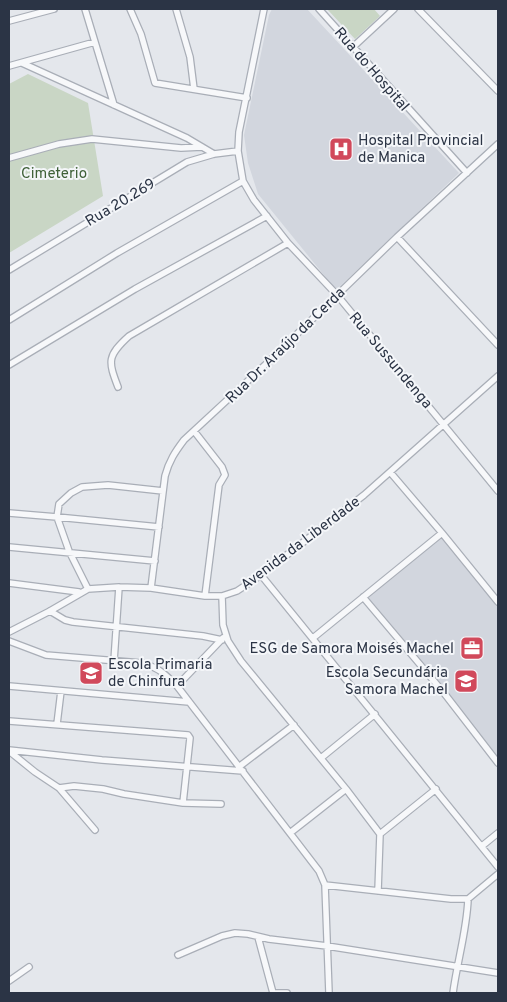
<svg xmlns="http://www.w3.org/2000/svg" width="507" height="1002" font-family="Overpass,sans-serif">
  <style>
    .built { fill: #d2d6de }
    .green { fill: #c9d6c5 }
    .lines { fill: none; stroke-linecap: round; stroke-linejoin: round }
    .minor-casing { stroke: #a9aeb7; stroke-width: 8 }
    .minor { stroke: #f7f8fa; stroke-width: 5.5 }
    .labels { text-anchor: middle; stroke-width: 4; stroke-linejoin: round; paint-order: stroke }
    .street-label { font-size: 15px; fill: #2b3445; stroke: #f4f6f9 }
    .poi-label { font-size: 15px; fill: #2b3445; stroke: #f4f6f9; text-anchor: start }
    .park-label { font-size: 15px; fill: #3f6138; stroke: #f4f6f9 }
  </style>
  <rect width="100%" height="100%" fill="#e4e7ec"/>
  <path class="built" d="M272 9H307L459 173 336 290 258 194 248 163 244 135 269 15Z
    M441 533 498 602V761L366 596Z"/>
  <path class="green" d="M327 9H374L380 16 355 39Z
    M28 74 88 103 103 196 9 253V84Z"/>
  <g class="lines">
    <g class="minor-casing">
      <path id="minor" d="M85 9 114 105
        M130 9 141 34 155 83 247 98
        M176 9 190 57 194 89
        M264 9 239 132 238 151 243 181 254 200 288 243 337 295 498 491
        M319 9 467 173
        M418 9 498 91
        M9 21 54 9
        M353 47 394 9
        M22 63 187 138 214 154
        M9 66 95 42
        M9 158 59 144 92 139 181 148 202 147
        M397 237 498 345
        M9 270 187 162 214 154 238 151
        M9 320 117 253 243 181
        M9 365 135 289 267 216
        M118 387C108 361 107 356 129 336L288 243
        M194 431 222 467 225 475 219 485 205 596
        M390 472 442 533 498 602
        M9 513 57 517 59 504 71 493 82 487 108 485 163 491
        M9 547 155 561
        M261 575 498 867
        M9 583 79 592
        M151 588 165 476C169 461 175 452 184 440L265 365 397 237 498 144
        M88 589 69 551 57 517 159 527
        M222 596 223 625 228 641 241 661 346 789 380 834
        M363 597 444 693 498 763
        M50 611 65 620 73 622 203 636 222 640
        M9 632 50 611 88 589 119 587 151 588 205 596H222L237 591 261 575 364 495 498 376
        M313 638 442 533
        M9 641 46 655 142 663C159 668 165 674 177 686L319 871 325 885 329 993
        M114 661 119 587
        M9 686 189 702
        M177 686 223 638
        M9 721 188 735 190 738 183 803
        M57 724 61 691
        M9 750 102 760 243 771
        M9 751 35 772 59 788 95 830
        M321 758 375 714
        M240 766 294 725
        M59 788 74 786 103 789 124 794 183 803 221 804
        M290 833 346 789
        M482 846 498 833
        M325 885 451 899H468L498 874
        M378 891 380 834 436 789
        M258 937 273 993
        M178 955 222 936 235 933 248 934 269 939 327 946 498 973
        M9 981 29 967
        M273 993H287
        M453 993C457 962 467 930 468 899"/>
    </g>
    <use href="#minor" class="minor"/>
  </g>
  <defs>
    <g id="hospital-square" transform="scale(1.25)"><rect x="-9" y="-9" width="18" height="18" rx="4" fill="#d1495b" stroke="#f4f6f9"/><path d="M-5-5h3v3.5h4V-5h3V5h-3V1.5h-4V5h-3Z" fill="#fff"/></g>
    <g id="office-square" transform="scale(1.25)"><rect x="-9" y="-9" width="18" height="18" rx="4" fill="#d1495b" stroke="#f4f6f9"/><path d="M-6-3h4V-5.5h4V-3h4V5H-6ZM-1-4.5V-3h2v-1.5ZM-6 0V1H6V0Z" fill="#fff"/></g>
    <g id="school-square" transform="scale(1.25)"><rect x="-9" y="-9" width="18" height="18" rx="4" fill="#d1495b" stroke="#f4f6f9"/><path d="M0-5L7-2L0 1L-7-2ZM-4 1L0 2.5L4 1V4Q0 6-4 4Z" fill="#fff"/></g>
  </defs>
  <g fill-rule="evenodd">
    <use href="#hospital-square" x="341" y="149"/>
    <use href="#office-square" x="472" y="648"/>
    <use href="#school-square" x="91" y="673"/>
    <use href="#school-square" x="466" y="681"/>
  </g>
  <g class="labels">
    <g class="street-label">
      <text transform="translate(372 69) rotate(49)" y="5">Rua do Hospital</text>
      <text transform="translate(120 202) rotate(-31)" y="5">Rua 20.269</text>
      <text transform="translate(285 345) rotate(-44)" y="5">Rua Dr. Araújo da Cerda</text>
      <text transform="translate(391 360) rotate(50)" y="5">Rua Sussundenga</text>
      <text transform="translate(300 543) rotate(-37)" y="5">Avenida da Liberdade</text>
    </g>
    <g class="poi-label">
      <text x="358" y="145">Hospital Provincial<tspan x="358" dy="17">de Manica</tspan></text>
      <text x="454" y="653" text-anchor="end">ESG de Samora Moisés Machel</text>
      <text x="108" y="669">Escola Primaria<tspan x="108" dy="17">de Chinfura</tspan></text>
      <text x="448" y="677" text-anchor="end">Escola Secundária<tspan x="448" dy="17">Samora Machel</tspan></text>
    </g>
    <g class="park-label">
      <text x="54" y="178">Cimeterio</text>
    </g>
  </g>
  <rect width="507" height="1002" fill="none" stroke="#2b3445" stroke-width="20"/>
</svg>
